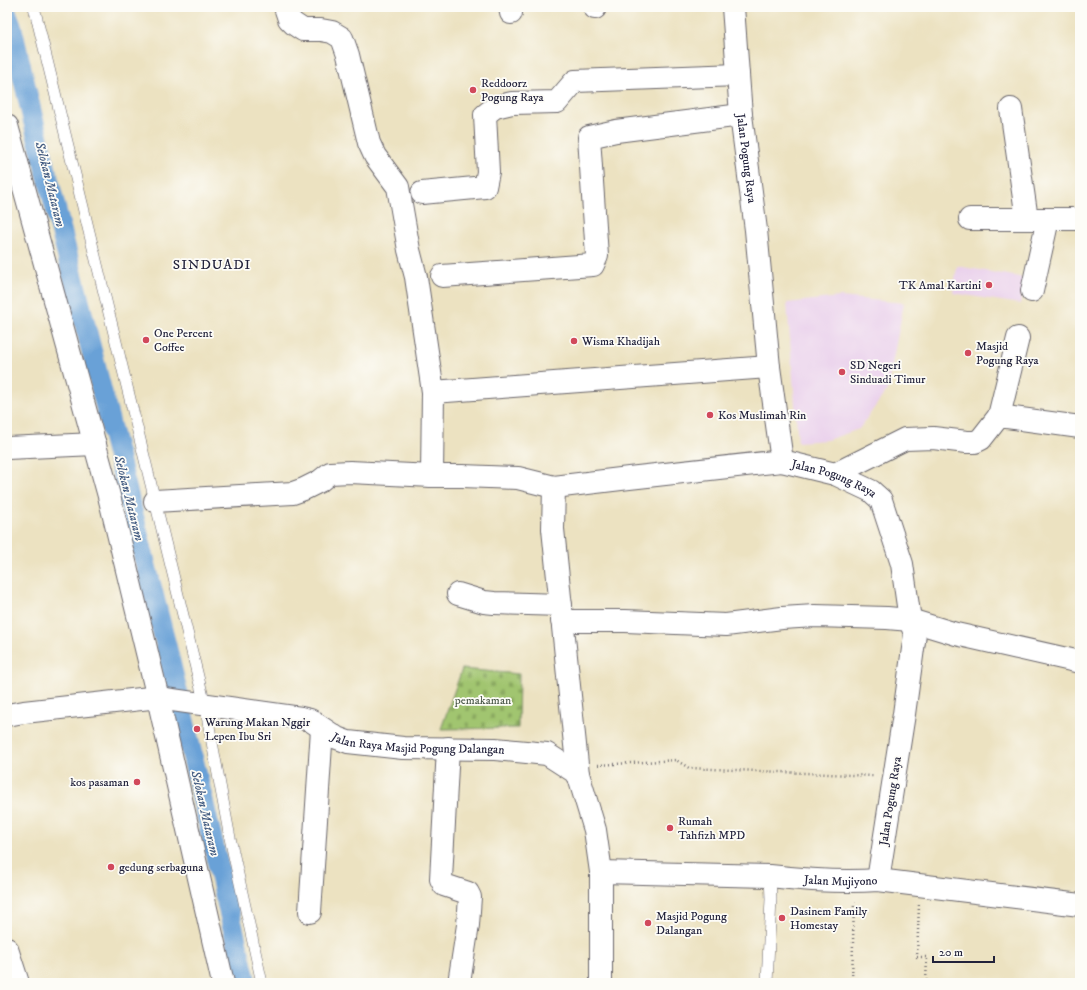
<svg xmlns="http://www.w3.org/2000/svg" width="1087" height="990" font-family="'IM FELL DW Pica',serif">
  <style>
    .built { fill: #ead1ec }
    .cemetery { fill: url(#cemetery-stones); stroke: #627455 }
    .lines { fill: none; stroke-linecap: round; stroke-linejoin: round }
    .canal { stroke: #69a1d7; stroke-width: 21 }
    .service-casing { stroke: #69656a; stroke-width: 12 }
    .minor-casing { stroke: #69656a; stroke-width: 24 }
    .path { stroke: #69656a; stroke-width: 2.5; stroke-dasharray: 1 3; stroke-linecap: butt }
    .service { stroke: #fff; stroke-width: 11 }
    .minor { stroke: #fff; stroke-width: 22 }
    .poi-dot { fill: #d1495b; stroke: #fdfcf7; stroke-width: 1.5 }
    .labels { text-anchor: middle; stroke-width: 3.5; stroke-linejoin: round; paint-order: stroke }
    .poi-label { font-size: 12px; fill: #22223b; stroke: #fdfcf7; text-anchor: start }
    .street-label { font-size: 12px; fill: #22223b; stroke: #fdfcf7 }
    .park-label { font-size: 12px; fill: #4e5b4d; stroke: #fdfcf7 }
    .water-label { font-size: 13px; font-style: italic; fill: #425b81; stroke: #fdfcf7 }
    .quarter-label { font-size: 14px; letter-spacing: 1px; fill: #22223b; stroke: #fdfcf7 }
  </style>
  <defs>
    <pattern id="cemetery-stones" width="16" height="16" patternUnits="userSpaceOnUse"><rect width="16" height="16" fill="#a1c56f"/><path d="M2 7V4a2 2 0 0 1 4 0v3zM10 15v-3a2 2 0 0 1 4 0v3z" fill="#8aa961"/></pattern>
  </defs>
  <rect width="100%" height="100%" fill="#fdfcf7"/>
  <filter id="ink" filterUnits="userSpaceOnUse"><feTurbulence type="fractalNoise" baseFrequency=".025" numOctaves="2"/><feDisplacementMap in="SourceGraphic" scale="8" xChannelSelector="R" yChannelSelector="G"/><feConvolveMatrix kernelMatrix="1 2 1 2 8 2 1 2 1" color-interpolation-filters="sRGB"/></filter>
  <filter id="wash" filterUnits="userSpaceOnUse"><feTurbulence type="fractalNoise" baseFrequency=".012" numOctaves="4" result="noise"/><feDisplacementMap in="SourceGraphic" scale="16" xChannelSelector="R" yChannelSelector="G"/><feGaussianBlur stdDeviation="0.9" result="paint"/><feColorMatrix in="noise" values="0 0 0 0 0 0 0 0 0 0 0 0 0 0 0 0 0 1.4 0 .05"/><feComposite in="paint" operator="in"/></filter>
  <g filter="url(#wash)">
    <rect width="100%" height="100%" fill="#ece2c1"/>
    <path class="built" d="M957 266 1025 278 1020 304 953 293Z
      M840 297 904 303 887 390 859 429 827 440 798 442 787 303Z"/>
    <path class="cemetery" d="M462 669 519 674 518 728 441 729Z"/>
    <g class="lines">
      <path class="canal" d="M7 15 11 25 32 115 169 657 246 983"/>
    </g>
  </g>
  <g filter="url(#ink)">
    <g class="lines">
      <g class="service-casing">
        <path id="service" d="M34 7 205 705 230 838 262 983
          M767 983 771 899 770 876"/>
      </g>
      <g class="minor-casing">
        <g id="minor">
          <path d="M285 7 289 19 294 24 303 30H321L332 32 342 38 348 55 369 143 375 156 398 187 409 250 416 277 433 392 432 476"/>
          <path d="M510 7 511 13"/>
          <path id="s1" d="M733 7 741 115 756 230 769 367 782 461 835 474 871 491 881 500 902 564 910 620 915 634 904 714 878 880"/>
          <path d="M595 8V7"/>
          <path d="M1011 109 1027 219"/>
          <path d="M7 126 109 496 158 698 223 983"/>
          <path d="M422 193 485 187 488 172 485 115 495 107 512 103 557 102 575 81 738 75"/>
          <path d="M970 219H1080"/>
          <path d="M442 276 593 265 597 256 589 137 616 131 741 115"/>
          <path d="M1032 291 1048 219"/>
          <path d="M433 392 769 367"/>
          <path d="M999 416 1018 338"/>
          <path d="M7 448 95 444"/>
          <path d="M835 474 905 439 933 438 967 442H975L981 439 999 416 1080 427"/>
          <path d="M554 487 553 529 578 774"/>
          <path d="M155 501 293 493 304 489 320 481 330 473 350 472 432 476H462L518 478 554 487 629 478 782 461"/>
          <path d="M458 594 484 602 494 603 561 605"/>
          <path d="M562 621H625L726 625 782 618 815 616 887 618 910 620 956 634 1080 662"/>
          <path id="s2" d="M7 715 24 712 150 698H158L301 718 310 720 337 738 348 742 403 748 495 749 547 754 578 774 595 830 601 872V983"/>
          <path d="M448 748 441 879 444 885 468 893 470 897 468 925 459 983"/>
          <path id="s3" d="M601 872 770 876C805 880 842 883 878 880L1080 905"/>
          <path d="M310 912 322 729"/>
          <path d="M7 949 18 983"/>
        </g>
      </g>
      <path class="path" d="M598 765 676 760 689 768 874 776
        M919 905 917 957H927L926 983
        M852 983 854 902"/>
      <use href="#service" class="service"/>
      <use href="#minor" class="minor"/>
    </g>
  </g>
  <g class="poi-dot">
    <circle cx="473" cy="90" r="4"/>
    <circle cx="989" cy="285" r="4"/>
    <circle cx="146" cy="340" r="4"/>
    <circle cx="574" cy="341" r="4"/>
    <circle cx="968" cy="353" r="4"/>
    <circle cx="842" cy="372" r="4"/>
    <circle cx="710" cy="415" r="4"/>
    <circle cx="197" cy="729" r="4"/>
    <circle cx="137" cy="782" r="4"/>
    <circle cx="670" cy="828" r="4"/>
    <circle cx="111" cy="867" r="4"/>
    <circle cx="782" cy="918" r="4"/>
    <circle cx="648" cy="923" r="4"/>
  </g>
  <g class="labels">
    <g class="poi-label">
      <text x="481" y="87">Reddoorz<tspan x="481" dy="14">Pogung Raya</tspan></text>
      <text x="981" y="289" text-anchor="end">TK Amal Kartini</text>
      <text x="154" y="337">One Percent<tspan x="154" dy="14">Coffee</tspan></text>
      <text x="582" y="345">Wisma Khadijah</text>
      <text x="976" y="350">Masjid<tspan x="976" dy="14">Pogung Raya</tspan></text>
      <text x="850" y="369">SD Negeri<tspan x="850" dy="14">Sinduadi Timur</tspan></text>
      <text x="718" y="419">Kos Muslimah Rin</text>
      <text x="205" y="726">Warung Makan Nggir<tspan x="205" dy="14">Lepen Ibu Sri</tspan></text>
      <text x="129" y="786" text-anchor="end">kos pasaman</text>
      <text x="678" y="825">Rumah<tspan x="678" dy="14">Tahfizh MPD</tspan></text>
      <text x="119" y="871">gedung serbaguna</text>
      <text x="790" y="915">Dasinem Family<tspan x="790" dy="14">Homestay</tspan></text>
      <text x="656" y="920">Masjid Pogung<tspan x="656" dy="14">Dalangan</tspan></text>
    </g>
    <g class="street-label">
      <text dy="4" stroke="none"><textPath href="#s1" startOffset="152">Jalan Pogung Raya</textPath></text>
      <text dy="4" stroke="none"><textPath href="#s1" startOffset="512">Jalan Pogung Raya</textPath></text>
      <text dy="4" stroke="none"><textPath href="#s2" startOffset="420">Jalan Raya Masjid Pogung Dalangan</textPath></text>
      <text transform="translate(890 801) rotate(-81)" y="4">Jalan Pogung Raya</text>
      <text dy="4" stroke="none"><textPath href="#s3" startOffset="240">Jalan Mujiyono</textPath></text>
    </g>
    <g class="park-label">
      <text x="483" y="704">pemakaman</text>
    </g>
    <g class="water-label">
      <text transform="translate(51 184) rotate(76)" y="5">Selokan Mataram</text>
      <text transform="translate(130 498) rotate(76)" y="5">Selokan Mataram</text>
      <text transform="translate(206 813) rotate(77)" y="5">Selokan Mataram</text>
    </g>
    <g class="quarter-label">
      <text x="212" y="269">SINDUADI</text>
    </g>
  </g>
  <rect width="1087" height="990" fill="none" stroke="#fdfcf7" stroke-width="24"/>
  <path d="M933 956v6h61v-6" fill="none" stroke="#22223b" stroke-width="2"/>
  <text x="939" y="956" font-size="12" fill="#22223b" stroke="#fdfcf7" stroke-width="3" paint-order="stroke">20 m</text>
</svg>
